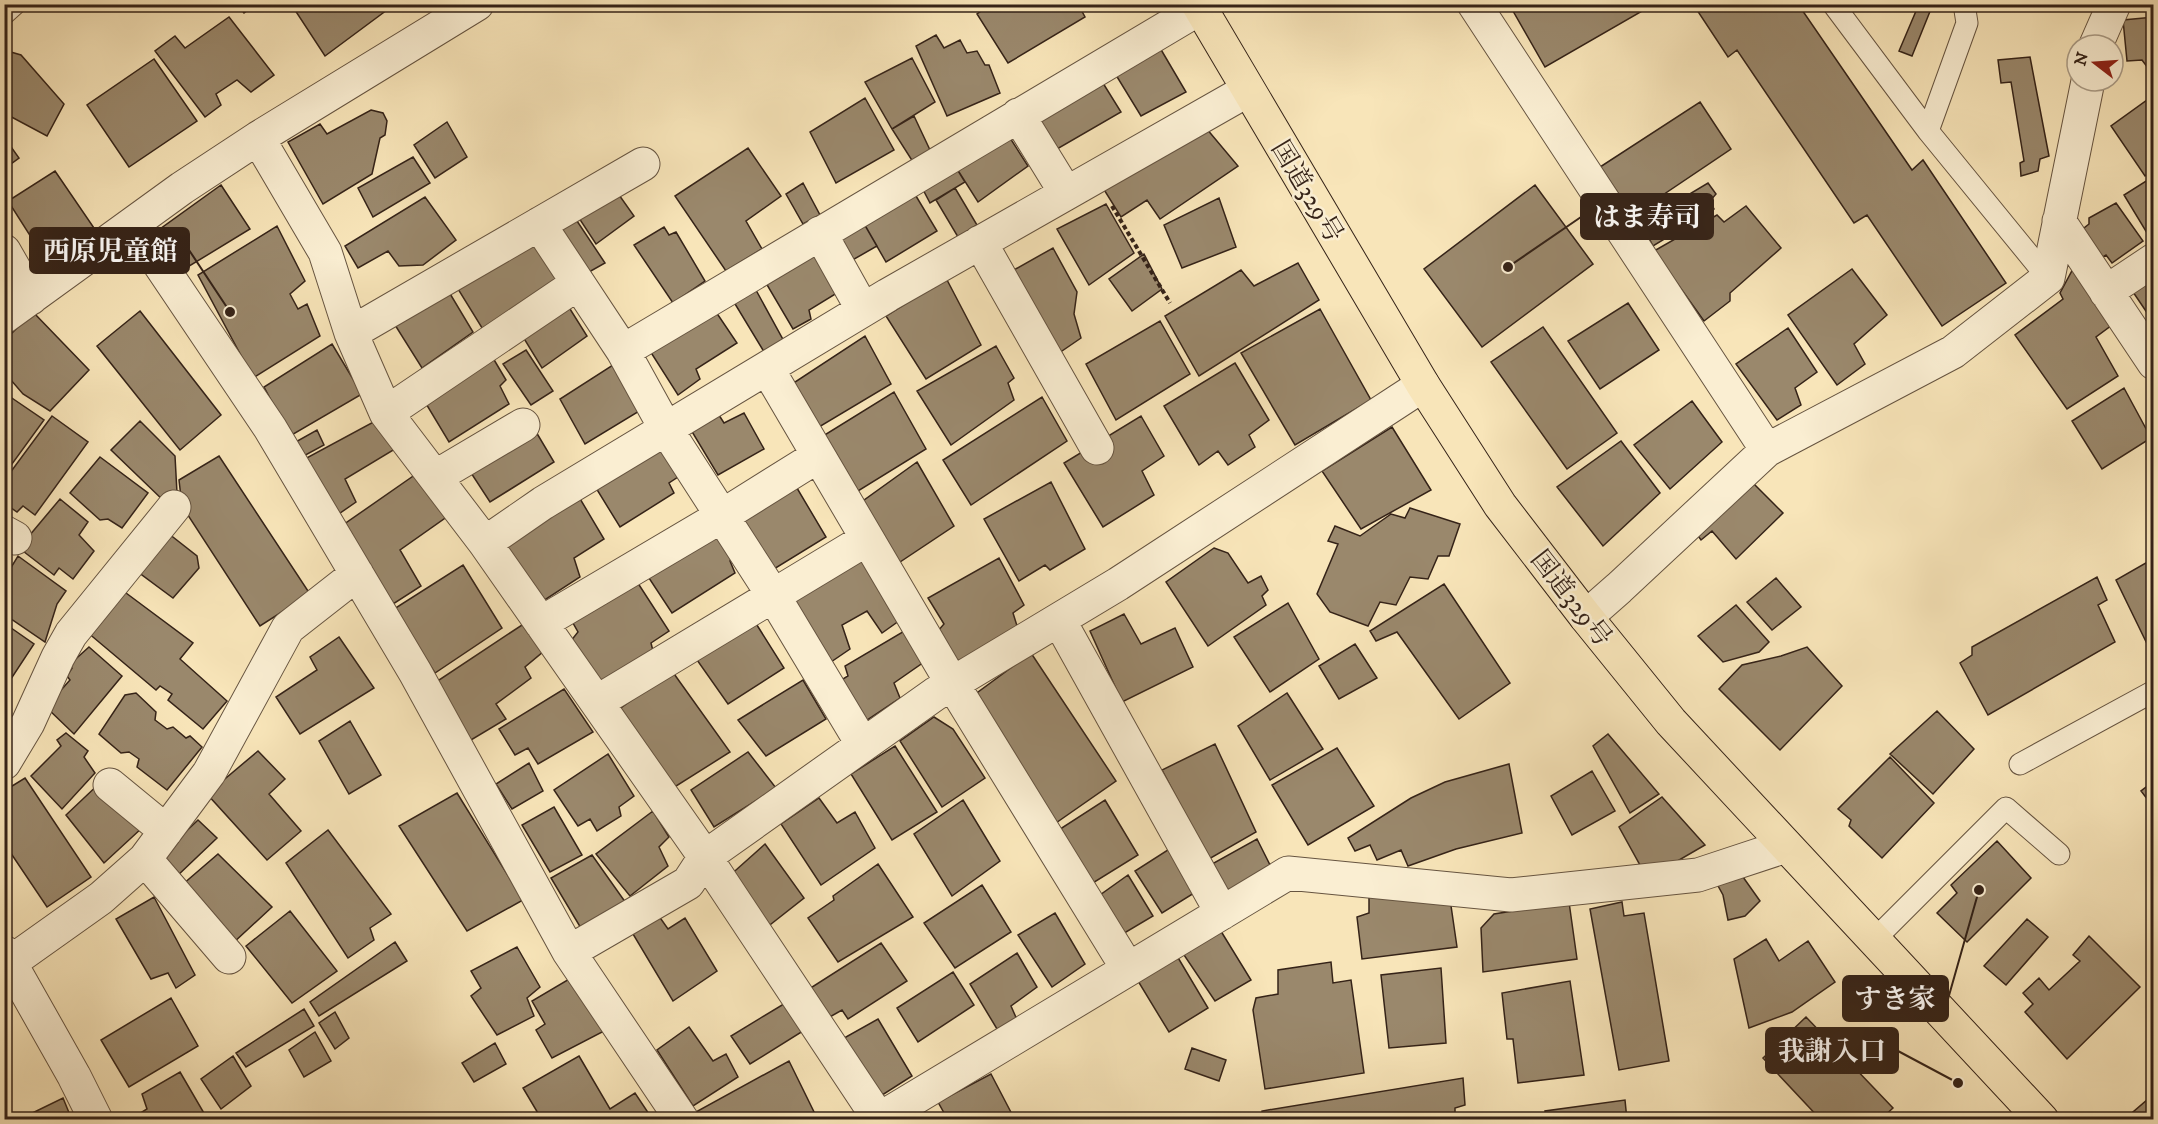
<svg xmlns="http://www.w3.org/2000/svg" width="2158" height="1124" font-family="'IM FELL DW Pica','Noto Serif JP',serif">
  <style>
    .building { fill: #9a886c; stroke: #352318; stroke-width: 1.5 }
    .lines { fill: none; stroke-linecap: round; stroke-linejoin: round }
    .service-casing { stroke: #665440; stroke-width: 23 }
    .minor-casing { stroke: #665440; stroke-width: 35 }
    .trunk-casing { stroke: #352318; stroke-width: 35 }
    .path { stroke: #352318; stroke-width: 4; stroke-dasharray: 4.5 3; stroke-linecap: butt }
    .service { stroke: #faeed2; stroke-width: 21 }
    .minor { stroke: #faeed2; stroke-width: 33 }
    .trunk { stroke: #f8e5b9; stroke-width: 33 }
    .labels { text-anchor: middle; stroke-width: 5; stroke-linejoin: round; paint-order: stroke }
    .street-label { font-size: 26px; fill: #352318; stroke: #faeed2 }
    .leader { fill: none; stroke: #352318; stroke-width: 2 }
    .callout-dot { fill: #352318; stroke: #faeed2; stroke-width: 2 }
    .callout { fill: #352318; stroke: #352318; stroke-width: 2 }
    .callout-label { font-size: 27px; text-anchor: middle; font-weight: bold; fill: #fff }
  </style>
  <rect width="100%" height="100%" fill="#f8e5b9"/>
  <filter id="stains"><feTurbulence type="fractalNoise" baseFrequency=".00333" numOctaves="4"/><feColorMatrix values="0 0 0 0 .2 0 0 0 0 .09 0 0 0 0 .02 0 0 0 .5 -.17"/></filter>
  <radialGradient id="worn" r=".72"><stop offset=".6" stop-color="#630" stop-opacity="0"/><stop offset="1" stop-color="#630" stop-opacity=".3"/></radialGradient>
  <path class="building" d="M237 4H256L244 13Z
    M291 4H395L325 56Z
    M991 4H1078L1085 17 1008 63 977 14Z
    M1509 4H1641L1644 10 1545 67Z
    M1693 4H1781L1782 7 1786 4H1798L1912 170 1923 160 2006 283 1942 326 1867 215 1854 223 1737 50 1728 57Z
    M1919 4H1933L1912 56 1899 51Z
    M229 17 274 75 251 92 237 80 216 94 221 105 205 117 155 51 175 36 185 48Z
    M2154 17V76L2142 60 2127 61 2123 20Z
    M936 35 944 48 960 40 967 53 977 51 985 65H989L1000 93 947 116 916 46Z
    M1153 36 1186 92 1141 116 1108 62Z
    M4 50 21 55 64 104 47 136 4 113Z
    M2030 57 2049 156 2040 159 2038 171 2021 176 2020 163 2024 161 2011 82 2001 83 1998 60Z
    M912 58 935 102 892 129 865 82Z
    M154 59 197 121 129 167 87 105Z
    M1093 67 1121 112 1045 156 1022 114Z
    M2154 95V169L2145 176 2111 126Z
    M865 98 894 150 836 183 810 132Z
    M1700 102 1731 149 1633 215 1600 167Z
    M371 110 383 113 387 121 385 135 380 138 372 174 323 204 288 142 320 124 327 134Z
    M914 116 930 150 913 162 892 129Z
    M447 122 467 157 435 178 414 145Z
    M1003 127 1028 166 978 202 952 161Z
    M1206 128 1238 166 1160 219 1147 200 1121 217 1103 188Z
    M4 137 19 158 4 169Z
    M748 148 781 196 746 221 762 249 726 271 675 196Z
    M413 157 430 183 373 217 358 188Z
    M952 161 965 182 930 203 917 178Z
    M55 171 94 228 45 259 8 201Z
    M2154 176V228L2147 233 2124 195Z
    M803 183 820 215 803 224 786 194Z
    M1708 183 1716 194 1710 201 1714 209 1653 246 1641 223Z
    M221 185 250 229 186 268 160 229Z
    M612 185 634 216 596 244 575 212Z
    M1535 185 1593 264 1482 347 1424 269Z
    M910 186 937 231 886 262 859 215Z
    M955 188 977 225 958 237 936 200Z
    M425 197 456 240 423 265 399 266 388 251 358 268 345 246Z
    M1219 198 1236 247 1182 268 1164 225Z
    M2116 203 2143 241 2112 263 2106 255 2098 260 2079 232 2089 224V218Z
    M1106 204 1134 253 1089 285 1057 229Z
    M1746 206 1781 248 1730 293V301L1704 321 1654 251 1717 215 1724 222Z
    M573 215 605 263 582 276 551 230Z
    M859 215 877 246 842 266 824 235Z
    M534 224 569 283 487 336 450 276Z
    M277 226 305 281 290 294 298 309 307 304 320 336 253 378 198 275Z
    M664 227 669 235 676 232 705 281 673 303 634 245Z
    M810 246 837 293 809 310 811 319 793 329 763 278Z
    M1053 248 1077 292 1074 314 1081 338 1059 353 1005 275Z
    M1144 254 1162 289 1132 311 1109 279Z
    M1298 263 1319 300 1199 376 1165 316 1241 270 1254 286Z
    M2074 267 2112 325 2096 337 2118 376 2067 409 2015 335 2063 299 2060 293Z
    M1852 269 1887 315 1854 344 1865 364 1837 385 1788 315Z
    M946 278 981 345 926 379 886 316Z
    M2154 280V323L2133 292Z
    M751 281 786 345 766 355 729 294Z
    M446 287 473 332 422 368 390 317Z
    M565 301 587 336 542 368 520 332Z
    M1628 303 1659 350 1600 389 1568 341Z
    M714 309 737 343 696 369 700 379 678 395 650 351Z
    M1320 309 1371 400 1295 445 1241 353Z
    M140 311 221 415 180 450 97 346Z
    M33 312 89 370 50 411 23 394 4 372V341Z
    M1160 321 1190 374 1116 420 1086 364Z
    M1543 327 1617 433 1567 469 1491 362Z
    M1788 328 1817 372 1795 388 1801 405 1777 420 1736 364Z
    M865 336 891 384 819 427 792 384Z
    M332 344 362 394 290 436 264 387Z
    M996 346 1014 378 1008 383 1014 400 951 445 917 391Z
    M526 350 553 391 531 405 503 364Z
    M493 358 506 380 500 386 509 404 449 442 422 397Z
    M616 363 641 410 585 444 560 399Z
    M1235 363 1269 420 1249 435 1255 447 1228 465 1218 451 1199 465 1164 406Z
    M2124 388 2151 438 2102 469 2072 421Z
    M894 392 926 449 858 491 823 436Z
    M6 394 44 420 4 475V397Z
    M1042 397 1067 441 971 505 943 460Z
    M1692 401 1722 442 1670 489 1634 445Z
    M717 412 724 423 744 413 764 449 718 475 691 430Z
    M526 415 554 462 490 502 460 456Z
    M52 416 88 442 35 515 23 506 17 512 4 503V481Z
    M1141 416 1164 456 1142 471 1154 495 1103 527 1064 463Z
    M379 419 395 449 345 479 356 502 333 518 301 461Z
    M140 421 175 456 177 493 167 504 111 450Z
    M1392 427 1431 490 1361 529 1322 471Z
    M317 430 324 445 300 458 292 444Z
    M1621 441 1660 493 1603 546 1557 487Z
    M668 443 684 473 669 483 674 493 620 527 596 488Z
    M219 456 310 594 260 626 182 506 179 480Z
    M100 457 148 493 122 528 108 519 100 520 70 493Z
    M917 462 954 526 897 564 860 503Z
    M419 472 448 516 400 550 421 586 390 606 340 527Z
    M791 478 826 537 774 569 737 510Z
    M1748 478 1783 513 1736 559 1712 531 1701 540 1691 526Z
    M1051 482 1085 549 1050 570 1045 565 1019 581 984 519Z
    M576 492 604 539 574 558 580 577 540 603 496 543Z
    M60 499 88 522 79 535 94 551 73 579 59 568 54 575 19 548Z
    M1410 508 1460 524 1449 556H1438L1428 579 1410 577 1396 605 1380 602 1368 626 1330 612 1317 594 1338 544 1328 541 1335 526 1360 536 1391 514 1405 518Z
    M720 525 739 551 730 561 735 573 672 613 645 572Z
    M164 530 197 556 199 568 173 598 134 569Z
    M1214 548 1228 553 1248 583 1261 576 1268 590 1262 596 1266 605 1208 646 1166 582Z
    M868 549 910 613 882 633 867 611 842 625 850 649 828 664 780 589Z
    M18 556 66 591 57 604 45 642 4 614V579Z
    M999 558 1024 605 1013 613 1018 629 954 664 937 632 944 624 928 598Z
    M2151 560 2154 565V650L2151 652 2116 580Z
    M463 565 502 628 435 673 394 609Z
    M632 574 669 631 651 643 653 651 602 686 570 642 578 632 569 616Z
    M2097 577 2107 600 2098 605 2115 642 1988 715 1960 663 1972 655V647Z
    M1776 578 1801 607 1772 630 1747 602Z
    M1444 584 1510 683 1459 719 1397 632 1376 641 1370 631Z
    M122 590 193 643 180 659 227 701 203 729 168 700 172 694 160 686 156 690 87 632Z
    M1288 603 1319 659 1270 692 1234 637Z
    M1736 605 1769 642 1759 652 1723 662 1698 636Z
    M750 614 784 668 728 704 690 650Z
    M1124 614 1141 644 1175 628 1193 667 1122 702 1090 631Z
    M4 623 34 644 7 685 4 683Z
    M525 623 544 651 525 667 531 678 496 704 506 719 471 740 433 684Z
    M906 630 924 662 894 683 900 698 864 722 838 682 848 676 845 666Z
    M339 637 374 688 300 734 276 697 317 670 310 657Z
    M1355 644 1377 678 1339 699 1319 666Z
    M89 647 122 676 74 734 46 707 70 680 67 676 72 668 69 665Z
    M1807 647 1842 686 1780 750 1719 689 1742 665 1781 656Z
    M1031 653 1116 781 1053 825 970 698Z
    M672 671 730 752 673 788 618 710Z
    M803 680 826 719 766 756 738 720Z
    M564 689 593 732 538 764 528 748 515 755 499 729Z
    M136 693 156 712 155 720 167 729 173 727 186 738 190 736 202 747 167 790 137 767 139 759 129 752 121 753 99 734 125 695Z
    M1287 693 1323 749 1270 780 1238 726Z
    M1937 711 1974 749 1933 794 1890 754Z
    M4 714 16 724 4 740Z
    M934 717 953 729 985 778 942 807 900 741Z
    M350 721 381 775 349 794 319 741Z
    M66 733 88 751 84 757 95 773 62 809 31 776 61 746 57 740Z
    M1608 734 1659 794 1630 813 1593 746Z
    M1215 744 1256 832 1209 859 1162 770Z
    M895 746 937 812 892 840 851 774Z
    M1337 748 1374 806 1308 845 1272 785Z
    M258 751 285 779 269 794 301 831 267 860 207 794Z
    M748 752 776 788 714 827 691 790Z
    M608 754 634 796 619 807 621 816 597 831 590 819 578 826 554 790Z
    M1890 757 1934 803 1882 858 1849 826 1851 820 1838 809Z
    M529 763 543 791 512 809 496 784Z
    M1509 764 1522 833 1456 849 1408 866 1401 850 1377 860 1370 845 1355 851 1348 838 1411 798 1445 782Z
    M1592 771 1615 811 1572 835 1551 796Z
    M25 778 91 877 47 907 4 843V791Z
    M104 779 143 827 104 863 66 815Z
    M2154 781V808L2141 791Z
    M457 793 523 900 467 931 399 826Z
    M1662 797 1705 845 1662 870 1640 865 1619 827Z
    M819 798 837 823 855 812 875 848 821 885 781 824Z
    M963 800 1000 861 952 896 914 834Z
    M1105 800 1138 855 1088 886 1054 833Z
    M554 807 582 855 550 872 522 825Z
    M653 811 669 837 659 847 668 866 630 896 596 854Z
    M198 820 217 838 175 878 156 860Z
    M328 830 391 914 370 928 374 940 348 958 286 863Z
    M1257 839 1272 869 1227 894 1212 864Z
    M1997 841 2031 878 1967 942 1937 913 1957 893 1951 885Z
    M765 844 804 898 766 928 727 878Z
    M1174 846 1199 890 1162 913 1135 871Z
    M218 854 272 907 232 944 175 891Z
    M592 855 633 913 588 940 551 878Z
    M878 864 913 917 838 962 808 918 834 900 833 896Z
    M1128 875 1153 916 1116 938 1093 900Z
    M1743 877 1760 901 1745 916 1728 920 1723 895 1717 884Z
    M982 885 1011 932 955 968 924 923Z
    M1369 889 1450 899 1457 947 1362 959 1357 917 1369 913Z
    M154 897 195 975 176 988 168 973 151 979 116 919Z
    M1569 902 1577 959 1483 972 1481 928 1494 914Z
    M1622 902 1624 916 1644 913 1669 1061 1619 1070 1590 909Z
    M290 911 337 971 292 1003 246 946Z
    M656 912 668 929 685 918 717 971 673 1001 630 929Z
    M1055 913 1085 964 1052 987 1018 935Z
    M2027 919 2048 937 2006 985 1984 966Z
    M1219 928 1251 980 1215 1001 1182 952Z
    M2089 936 2140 987 2067 1059 2025 1012 2033 1004 2023 993 2039 978 2049 990 2080 961 2073 955Z
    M1766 939 1779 961 1808 941 1835 982 1792 1012 1749 1028 1734 959Z
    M395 942 407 961 319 1016 310 1002Z
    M881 943 907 981 848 1019 842 1010 828 1018 809 989Z
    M517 947 540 987 527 998 534 1016 497 1035 471 996 481 988 471 971Z
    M1017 953 1037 987 1011 1006 1018 1022 1000 1034 970 984Z
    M1177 956 1208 1008 1169 1032 1138 981Z
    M1331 962 1333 983 1351 980 1364 1073 1265 1089 1253 1010 1256 998 1278 994V970Z
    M1441 968 1446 1043 1389 1048 1381 975Z
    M953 972 974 1005 918 1042 897 1008Z
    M576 975 608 1029 552 1058 536 1030 545 1024 532 1001Z
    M1570 981 1584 1075 1518 1083 1513 1039H1507L1502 993Z
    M171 998 198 1046 129 1087 101 1040Z
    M792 999 811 1026 750 1064 731 1036Z
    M304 1009 314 1026 246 1067 236 1053Z
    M335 1012 349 1038 335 1049 319 1023Z
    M1806 1017 1893 1108 1880 1120H1821L1763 1058Z
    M878 1019 912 1076 876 1099 837 1042Z
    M689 1027 713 1061 726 1054 738 1077 693 1106 657 1050Z
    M315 1032 331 1061 304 1077 289 1050Z
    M495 1043 506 1064 474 1082 462 1063Z
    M1192 1048 1226 1060 1219 1081 1185 1069Z
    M233 1056 251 1086 221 1109 201 1079Z
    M579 1056 610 1109 635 1093 653 1120H542L523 1088Z
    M789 1061 818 1120H698L694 1113Z
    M180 1072 208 1120H129L147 1109 142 1094Z
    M991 1074 1015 1120H948L938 1102Z
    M1463 1078 1465 1105 1455 1108V1120H1263L1262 1111Z
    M2154 1094V1120H2127L2126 1118Z
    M63 1098 72 1120H18Z
    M1625 1100 1627 1120H1546L1545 1111Z
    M498 1113 501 1120H487Z"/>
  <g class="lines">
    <g class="service-casing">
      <path id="service" d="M1833 4 1928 131 2048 278
        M4 14 15 4
        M1928 131 1967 23 1964 4
        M2020 764 2154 691
        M1874 940 2006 808 2059 854"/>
    </g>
    <g class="minor-casing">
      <path id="minor" d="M1474 4 1767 450
        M2096 45 2114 4
        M1018 115 1066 193
        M258 138 325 252 351 333 386 413 485 543 705 857 935 694 1118 584 1423 385
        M2059 221 2154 363
        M539 224 623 351 666 429 773 595 863 745
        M131 225 140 235 270 428 415 672 569 952 682 1120
        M820 233 863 310
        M980 242 1097 448
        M4 251 31 298
        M2106 292 2154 260
        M4 317 182 188 258 138 477 4
        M351 333 643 164
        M623 351 1200 8
        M767 368 952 683 1128 969
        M386 413 577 284
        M435 477 523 425
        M4 532 15 538
        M485 543 543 503 888 295 1248 90
        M1586 617 1619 588 1767 450 1953 352 2048 278 2088 81
        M1059 620 1222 913
        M541 623 722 516 818 456
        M597 702 867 539
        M4 763 28 723 58 657 71 634 174 507
        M110 785 166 831
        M145 859 229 957
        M4 952 74 1076 96 1120
        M569 952 688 883 705 857 879 1119
        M4 961 11 962 101 898 145 859 209 773 288 628 357 574
        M878 1120 1288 873 1511 895 1698 875 1786 846"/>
    </g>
    <g class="trunk-casing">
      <path id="trunk" d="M1198 4 1423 385 1500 505 1586 617 1671 722 2042 1120"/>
    </g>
    <path class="path" d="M1112 206 1170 303"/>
    <use href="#service" class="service"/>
    <use href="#minor" class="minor"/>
    <use href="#trunk" class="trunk"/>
  </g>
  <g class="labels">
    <g class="street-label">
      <text transform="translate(1308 191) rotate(59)" y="9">国道329号</text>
      <text transform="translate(1572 598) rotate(52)" y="9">国道329号</text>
    </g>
  </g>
  <path class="leader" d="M1508 267L1581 217M230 312L189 250M1979 890L1948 999M1958 1083L1898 1051"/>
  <g class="callout-dot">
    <circle cx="1508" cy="267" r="6"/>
    <circle cx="230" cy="312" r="6"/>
    <circle cx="1979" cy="890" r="6"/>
    <circle cx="1958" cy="1083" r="6"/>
  </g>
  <g class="callout">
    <rect x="1581" y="194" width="132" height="45" rx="6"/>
    <rect x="30" y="228" width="159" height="45" rx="6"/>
    <rect x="1843" y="976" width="105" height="45" rx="6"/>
    <rect x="1766" y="1028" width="132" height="45" rx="6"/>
  </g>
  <g class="callout-label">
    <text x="1647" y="226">はま寿司</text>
    <text x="110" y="260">西原児童館</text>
    <text x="1895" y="1008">すき家</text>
    <text x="1832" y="1060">我謝入口</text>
  </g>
  <rect width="2158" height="1124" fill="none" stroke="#f8e5b9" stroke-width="24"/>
  <rect x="6" y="6" width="2146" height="1112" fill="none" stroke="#352318" stroke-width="3"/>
  <rect x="12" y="12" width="2134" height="1100" fill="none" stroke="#352318" stroke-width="1.5"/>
  <g transform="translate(2095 63) rotate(287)"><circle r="28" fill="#faeed2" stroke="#ab9d88" stroke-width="1.5"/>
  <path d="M0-4.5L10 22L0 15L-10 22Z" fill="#8f2418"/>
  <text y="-9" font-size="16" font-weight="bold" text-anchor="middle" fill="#352318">N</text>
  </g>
  <rect width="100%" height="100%" filter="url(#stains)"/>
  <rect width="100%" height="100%" fill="url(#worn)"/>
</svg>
